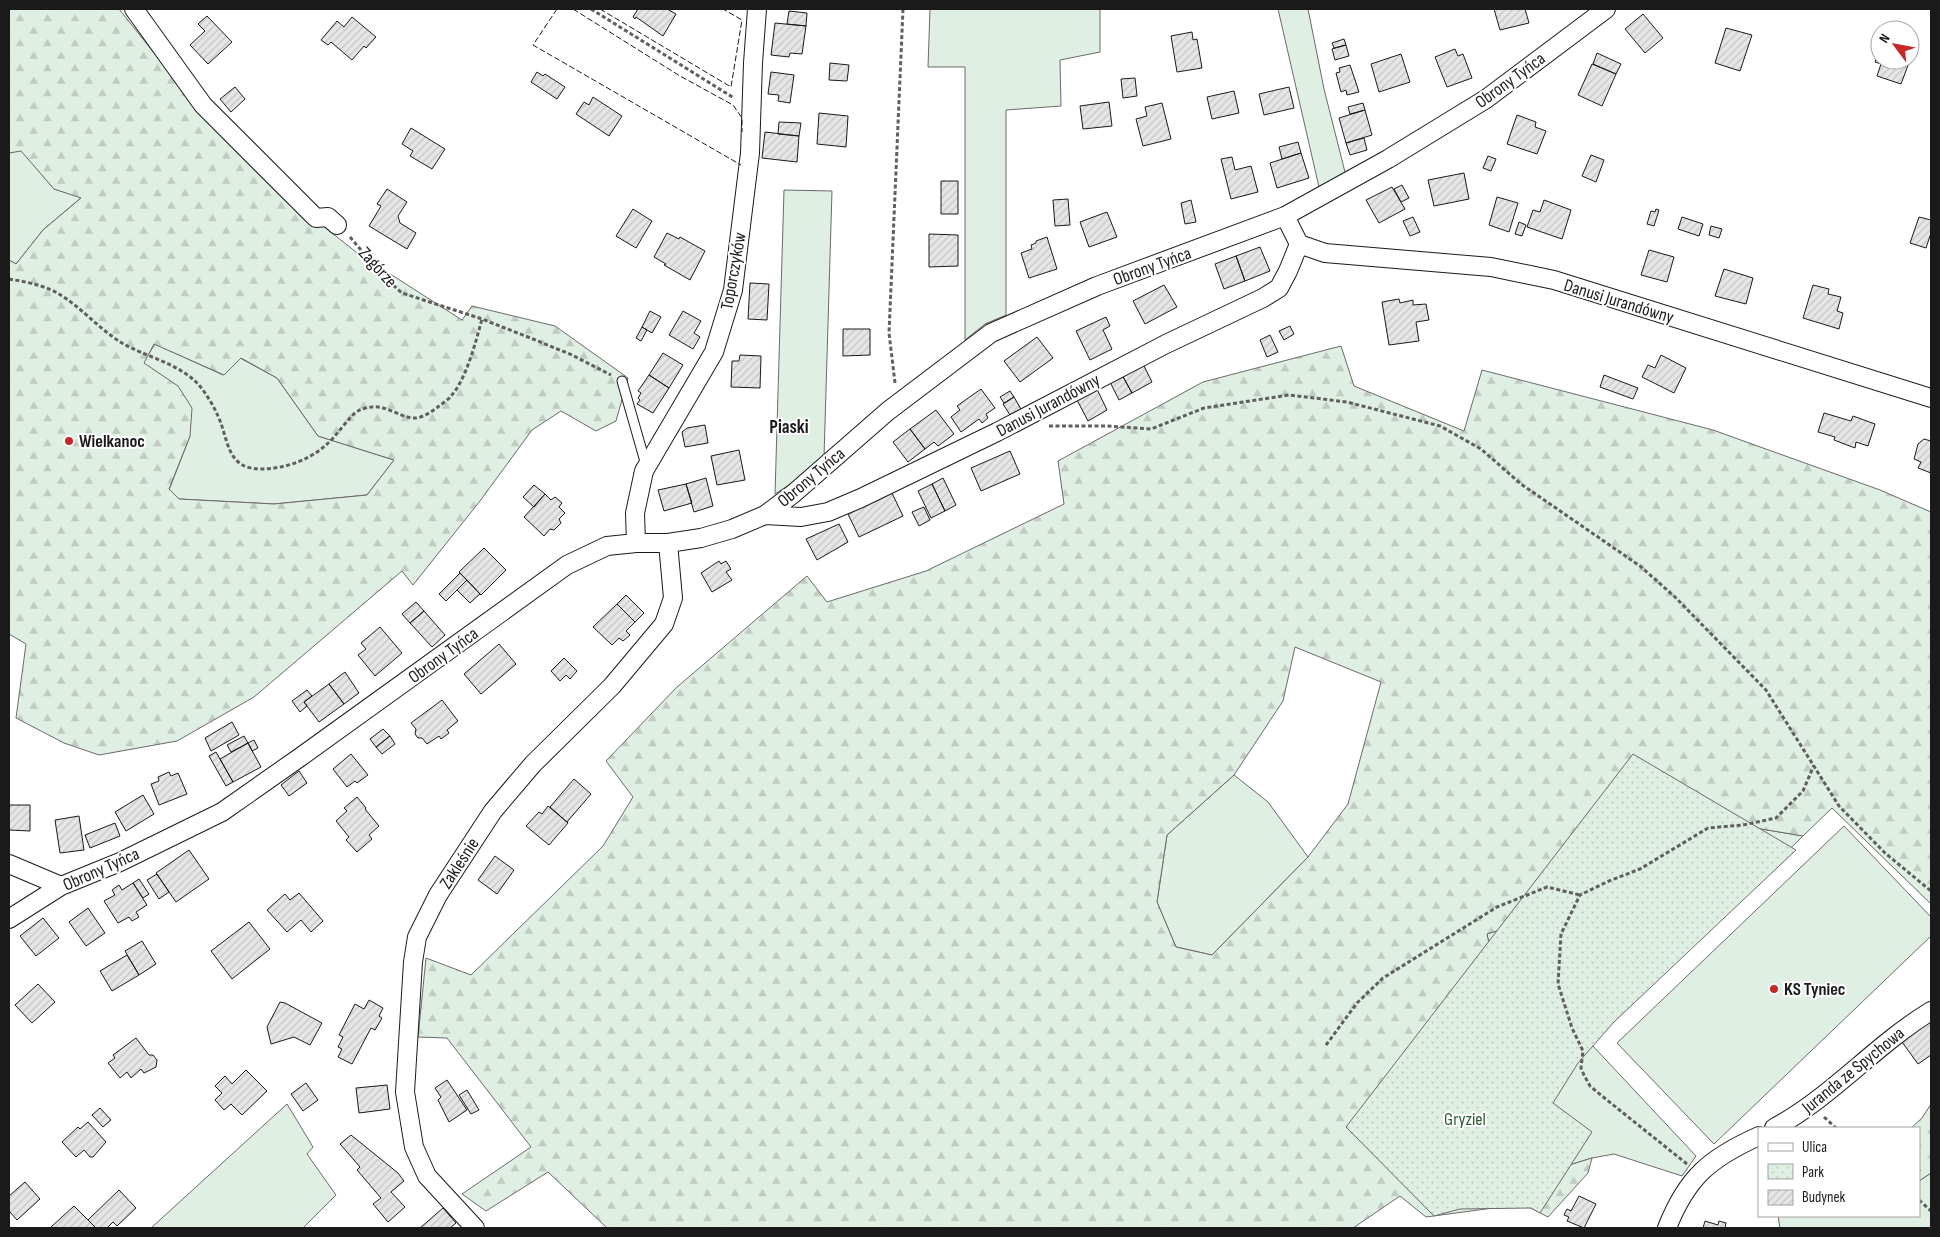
<svg xmlns="http://www.w3.org/2000/svg" width="1940" height="1237" font-family="'Sofia Sans Condensed',sans-serif">
  <style>
    .grass { fill: #e0efe3; stroke: #6a6a6a }
    .forest { fill: url(#forest-firs); stroke: #6a6a6a; fill-rule: evenodd }
    .park { fill: url(#park-dots); stroke: #6a6a6a }
    .building { fill: url(#building-hatch); stroke: #1a1a1a }
    .lines { fill: none; stroke-linecap: round; stroke-linejoin: round }
    .lane-casing { stroke: #1a1a1a; stroke-width: 11 }
    .street-casing { stroke: #1a1a1a; stroke-width: 20 }
    .path { stroke: #5f5f5f; stroke-width: 3; stroke-dasharray: 4 2.5; stroke-linecap: butt }
    .lane { stroke: #fff; stroke-width: 9 }
    .street { stroke: #fff; stroke-width: 18 }
    .fence { stroke: #1a1a1a; stroke-width: 1; stroke-dasharray: 6 2.5; stroke-linecap: butt }
    .poi-dot { fill: #c62828; stroke: #fff; stroke-width: 2 }
    .labels { text-anchor: middle; stroke-width: 4; stroke-linejoin: round; paint-order: stroke }
    .street-label { font-size: 18px; fill: #1a1a1a; stroke: #fff }
    .poi-label { font-size: 18px; font-weight: bold; fill: #1a1a1a; stroke: #fff; text-anchor: start }
    .park-label { font-size: 18px; fill: #2b5a34; stroke: #fff }
    .neighbourhood-label { font-size: 19px; font-weight: bold; fill: #1a1a1a; stroke: #fff }
  </style>
  <defs>
    <pattern id="forest-firs" width="22" height="20" patternUnits="userSpaceOnUse" patternTransform="scale(1.25)"><rect width="22" height="20" fill="#e0efe3"/><path d="M5 1l3.5 6h-7zM16 11l3.5 6h-7z" fill="#c0ccc2"/></pattern>
    <pattern id="park-dots" width="8" height="8" patternUnits="userSpaceOnUse" patternTransform="scale(1.25)"><rect width="8" height="8" fill="#e0efe3"/><path d="M2 2h.1M6 6h.1" fill="none" stroke="#c0ccc2" stroke-width="1.8" stroke-linecap="round"/></pattern>
    <pattern id="building-hatch" width="6" height="6" patternUnits="userSpaceOnUse" patternTransform="scale(1.25)"><rect width="6" height="6" fill="#e6e6e6"/><path d="M-1 1l2-2M0 6l6-6M5 7l2-2" fill="none" stroke="#c5c5c5"/></pattern>
  </defs>
  <rect width="100%" height="100%" fill="#fff"/>
  <path class="grass" d="M930 9H1100V52L1060 60 1061 106 1006 110V315L985 324 965 340V67H928Z
    M1278 9H1308L1324 89 1346 176 1319 187Z
    M21 150 54 189 82 197 43 230 16 264 9 260V153Z
    M784 190 832 191 824 457 798 479 775 494Z
    M155 344 223 375 240 358 277 378 318 436 394 460 367 495 274 504 179 499 169 490 190 436 143 363Z
    M1234 775 1268 802 1308 857 1212 955 1176 947 1157 902 1167 835Z
    M1708 820 1803 836 1591 1044 1696 1156 1682 1176 1614 1154 1592 1158 1537 1175 1487 934 1566 909Z
    M1844 826 1931 917V936L1714 1144 1617 1043Z
    M287 1104 313 1147 307 1154 336 1195 303 1228H151Z
    M1931 1173V1228H1780L1778 1216H1919V1181Z"/>
  <path class="forest" d="M10 9H119L191 99 293 202 356 252 462 320 472 306 555 326 628 378 616 421 596 431 561 411 532 430 480 501 413 585 402 571 254 697 177 741 99 755 64 743 16 718 26 644 9 634V260L16 264 43 230 81 198 54 189 21 151 9 153V10ZM154 344 224 375 241 358 277 378 318 436 394 460 367 495 274 504 179 499 169 489 190 436 192 408 178 386 144 363Z
    M1341 346 1354 386 1464 431 1482 370 1713 430 1880 490 1931 512V904L1832 808 1803 836 1708 820 1566 909 1487 934 1537 1175 1592 1158 1588 1173 1548 1217 1523 1204 1426 1217 1400 1196 1353 1228H607L548 1172 486 1211 462 1194 531 1147 447 1038 418 1037 426 958 471 975 603 846 633 797 606 761 677 687 807 576 827 602 926 571 1064 504 1058 461 1203 382ZM1295 647 1381 682 1348 804 1308 857 1212 955 1176 947 1157 902 1167 835 1234 775 1283 701Z
    M1931 1104V1173L1919 1181V1128H1911L1922 1118Z"/>
  <path class="park" d="M1633 754 1796 850 1614 1022 1578 1063 1553 1103 1592 1132 1540 1213 1531 1208 1460 1209 1434 1216 1346 1127Z"/>
  <path class="building" d="M638 9H667L676 14 663 36 636 17 635 19 633 17Z
    M1494 9H1525L1529 23 1500 30Z
    M789 11 807 13 806 26 787 24Z
    M1643 14 1663 38 1645 53 1625 29Z
    M207 16 232 42 208 64 190 45 205 31 198 24Z
    M352 17 376 37 366 48 364 46 352 60 331 42 328 45 321 40 337 21 344 27Z
    M775 23 806 26 802 54 790 53 789 57 771 55Z
    M1726 28 1752 35 1740 71 1715 63Z
    M1192 32 1193 40 1197 39 1202 68 1177 72 1171 36Z
    M1910 38 1917 40 1910 59Z
    M1344 39 1346 45 1334 48 1332 43Z
    M1346 45 1349 56 1335 60 1332 49Z
    M1455 49 1458 56 1463 54 1472 78 1447 87 1435 57Z
    M1597 53 1621 64 1616 74 1593 64Z
    M1401 54 1410 82 1379 92 1371 64Z
    M1878 54 1880 55V60H1910L1901 84 1877 76 1881 64 1875 62Z
    M830 63 849 65 847 81 829 80Z
    M1592 64 1616 74 1602 106 1578 95Z
    M1350 65 1359 92 1347 95 1346 90 1341 92 1336 73 1340 72 1339 68Z
    M537 72 543 76 545 74 565 87 557 99 531 82Z
    M771 72 794 75 790 103 778 101 779 95 768 94Z
    M1135 78 1137 96 1123 98 1121 79Z
    M235 87 245 99 231 112 220 99Z
    M1289 87 1294 108 1264 115 1259 94Z
    M1234 91 1239 113 1212 119 1207 97Z
    M593 97 622 116 609 136 576 114 584 102 589 105Z
    M1109 102 1112 126 1083 129 1080 106Z
    M1162 103 1171 139 1143 146 1136 119 1147 116 1145 107Z
    M1363 103 1365 110 1350 114 1348 107Z
    M1365 110 1372 135 1346 143 1339 118Z
    M819 113 848 116 846 147 817 144Z
    M1517 115 1536 122 1535 127 1546 131 1537 154 1507 144Z
    M779 122 801 123 799 136 778 134Z
    M411 128 445 149 432 169 410 156 413 151 402 144Z
    M765 132 799 136 797 162 762 158Z
    M1364 138 1367 150 1350 155 1346 143Z
    M1298 142 1301 153 1282 159 1279 147Z
    M1301 153 1309 178 1277 188 1270 163Z
    M1591 155 1604 160 1596 182 1582 176Z
    M1488 156 1496 159 1491 171 1483 168Z
    M1232 157 1235 170 1251 166 1258 192 1231 199 1221 159Z
    M1464 173 1469 199 1434 206 1428 180Z
    M941 181H958V214H941Z
    M1402 185 1409 198 1401 202 1394 189Z
    M1392 187 1405 209 1379 223 1366 200Z
    M387 189 407 202 398 216 400 223 416 233 407 249 369 226 381 206 377 204Z
    M1497 197 1518 203 1509 232 1489 225Z
    M1068 199 1070 225 1055 226 1053 200Z
    M1191 200 1196 222 1185 224 1181 203Z
    M1544 200 1571 210 1562 239 1527 227 1533 210 1540 212Z
    M633 209 652 221 636 248 616 236Z
    M1656 209 1659 210 1654 226 1647 224 1651 211 1655 212Z
    M1107 212 1117 237 1089 247 1080 222Z
    M1413 217 1420 232 1410 236 1403 221Z
    M1682 217 1703 224 1699 236 1678 229Z
    M1919 217 1931 220V233L1926 248 1910 243Z
    M1519 222 1526 225 1522 236 1515 234Z
    M1711 226 1722 229 1719 238 1709 235Z
    M667 233 679 239 680 237 705 251 690 280 664 265 666 264 654 257Z
    M929 234 958 235V266L929 267Z
    M1047 237 1057 269 1029 278 1021 253 1032 249 1031 245 1036 243V241Z
    M1260 247 1270 271 1245 281 1236 256Z
    M1649 250 1674 257 1667 282 1641 275Z
    M1236 256 1245 281 1224 289 1215 264Z
    M1724 269 1753 278 1746 304 1715 296Z
    M750 283 769 284 767 320 748 319Z
    M1164 285 1177 307 1145 324 1133 301Z
    M1813 285 1829 289 1828 294 1841 297 1837 311 1843 313 1839 329 1803 318Z
    M1399 299 1400 303 1413 300V305L1426 304 1429 320 1416 322 1419 341 1389 345 1382 302Z
    M650 311 661 317 652 333 642 327Z
    M683 311 701 321 694 333 700 337 693 349 669 335Z
    M1106 317 1110 326 1103 330 1112 349 1090 360 1076 331Z
    M1290 326 1294 334 1284 340 1279 331Z
    M642 327 647 330 641 341 636 338Z
    M843 329H870V355L843 356Z
    M1270 335 1278 352 1267 357 1260 340Z
    M1037 337 1053 358 1020 382 1004 361Z
    M663 353 683 365 669 388 649 375Z
    M740 355 761 356 760 388 731 387 732 361H739Z
    M1661 355 1686 368 1674 393 1642 377 1648 365 1655 368Z
    M1143 364 1152 382 1132 393 1122 375Z
    M649 375 669 388 653 413 637 404 640 400 638 398 641 393 638 391Z
    M1122 375 1132 393 1119 400 1110 382Z
    M1604 375 1638 388 1633 399 1600 387Z
    M1096 387 1107 410 1088 421 1076 398Z
    M981 389 995 408 986 414 988 418 982 423 979 419 961 432 951 417 960 410 957 406Z
    M1010 391 1014 397 1004 403 1000 397Z
    M1014 397 1022 411 1012 418 1003 404Z
    M936 410 954 434 938 446 934 442 925 449 910 429Z
    M1824 413 1851 421 1853 416 1875 424 1868 446 1856 442 1855 448 1834 440 1835 437 1818 432Z
    M705 425 708 443 685 447 682 432 687 428Z
    M910 429 925 449 908 462 893 442Z
    M1924 439 1931 441V473L1918 468 1921 462 1914 459 1918 444Z
    M739 450 745 480 717 485 711 456Z
    M1010 451 1020 474 981 491 971 468Z
    M706 478 713 506 694 512 686 484Z
    M943 478 956 505 945 511 932 484Z
    M686 484 692 503 664 511 658 490Z
    M932 484 945 511 931 518 918 491Z
    M534 485 545 494 534 507 523 497Z
    M892 493 903 516 859 537 848 514Z
    M545 494 551 500 555 497 562 503 559 507 565 513 559 519 561 523 554 530 550 529 544 536 524 517Z
    M924 507 930 520 919 526 912 512Z
    M839 524 848 542 817 560 806 539Z
    M484 548 506 570 481 595 459 572Z
    M719 561 721 564 726 561 731 569 726 572 732 580 712 592 701 573Z
    M460 573 467 580 446 601 439 594Z
    M467 580 480 594 470 603 457 590Z
    M626 595 644 613 635 622 617 604Z
    M416 602 424 611 410 623 402 614Z
    M617 604 635 622 626 631 630 635 623 641 619 638 612 645 593 627Z
    M424 611 445 635 432 647 410 623Z
    M380 627 402 653 375 676 358 655 366 649 361 643Z
    M499 644 516 664 481 694 464 674Z
    M564 658 577 671 570 679 566 675 560 681 551 671Z
    M345 672 359 693 344 704 329 684Z
    M329 684 344 704 319 722 304 702Z
    M307 690 312 696 304 702 307 706 300 712 292 701Z
    M442 700 458 721 447 730 449 733 441 739 439 736 427 744 422 738H418L415 734 416 729 411 723Z
    M232 722 239 735 211 751 205 738Z
    M383 729 390 736 376 747 370 739Z
    M244 736 248 743 231 752 227 745Z
    M390 736 395 744 382 754 376 747Z
    M254 740 258 748 252 751 248 743Z
    M248 743 261 767 233 782 220 759Z
    M216 752 233 782 226 786 209 756Z
    M351 754 368 775 357 783 355 781 347 787 333 769Z
    M299 771 307 783 289 796 281 785Z
    M169 772 171 776 178 773 187 794 159 805 151 784 159 781 158 777Z
    M574 779 591 794 567 822 550 807Z
    M143 795 154 814 126 831 115 812Z
    M357 797 366 808 365 809 379 826 369 835 372 839 357 852 346 840 349 837 336 821 347 811 344 808Z
    M9 805H30V831L9 830Z
    M548 806 568 823 549 845 526 826 539 812 542 814Z
    M79 816 84 850 60 853 55 820Z
    M115 823 120 836 90 848 85 835Z
    M189 850 209 879 176 902 156 873Z
    M495 856 514 870 497 894 478 880Z
    M157 874 169 892 159 899 147 880Z
    M139 879 149 894 143 898 133 883Z
    M133 883 147 905 136 912 139 917 132 921 129 917 118 923 104 901 115 895 112 890 119 885 122 890Z
    M299 893 323 921 311 932 301 920 287 932 267 910 285 894 290 900Z
    M88 908 105 933 86 946 69 922Z
    M43 918 59 938 36 956 20 936Z
    M249 922 270 949 232 979 211 951Z
    M142 941 156 964 139 975 125 951Z
    M127 955 139 975 112 991 100 971Z
    M38 984 55 1002 32 1023 15 1005Z
    M369 1000 383 1008 379 1016 382 1018 375 1030 371 1028 352 1064 338 1057 342 1049 338 1047 343 1037 339 1035 355 1004 364 1009Z
    M280 1002 285 1003 322 1023 310 1045 294 1037 271 1044 267 1027Z
    M1931 1021V1055L1918 1064 1902 1042Z
    M136 1038 149 1055H153L157 1060 156 1067 144 1073 141 1069 131 1078 127 1072 120 1078 108 1063 115 1058 113 1055Z
    M246 1070 267 1091 242 1115 231 1104 224 1110 215 1100 222 1093 215 1086 225 1076 232 1084Z
    M447 1080 467 1110 449 1122 438 1100 441 1097 435 1088Z
    M306 1083 318 1100 303 1111 291 1094Z
    M387 1085 390 1109 359 1113 356 1088Z
    M467 1090 479 1110 471 1114 459 1095Z
    M100 1108 111 1120 103 1127 92 1115Z
    M88 1122 106 1142 93 1157H90L84 1150 76 1157 62 1142 78 1127 80 1129Z
    M351 1135 398 1173 404 1181 391 1192 405 1207 388 1222 373 1204 381 1198 357 1170 360 1167 340 1144Z
    M25 1182 40 1199 17 1220 9 1211V1196Z
    M119 1190 136 1208 117 1226 113 1222 107 1228H96L88 1220Z
    M1579 1196 1596 1204 1584 1228 1567 1221 1569 1217 1564 1215 1567 1209 1571 1211Z
    M74 1206 96 1228H50Z
    M443 1208 456 1223 450 1228H420Z
    M1705 1221 1718 1225 1719 1221 1726 1223 1725 1228H1703Z"/>
  <g class="lines">
    <g class="lane-casing">
      <path id="lane" d="M622 381 646 465"/>
    </g>
    <g class="street-casing">
      <path id="street" d="M134 9 203 105 316 218 328 217 337 225
        M1285 216 1299 244 1325 253 1491 267 1554 280 1931 398
        M765 515 801 517 828 512 861 498 997 432 1166 344 1263 298 1279 288 1288 271 1299 244
        M636 543 635 513 644 471 714 352 733 290 750 153 753 63 757 9
        M9 864 61 886
        M9 919 61 886 120 862 222 812 299 758 567 565 607 546 636 543H668L701 538 732 529 765 515 793 494 888 411 991 333 1097 286 1285 216 1388 159 1486 99 1606 9
        M1774 1128C1832 1097 1875 1045 1931 1011
        M475 1228 427 1176 414 1147 405 1092 413 962 417 937 438 895 493 811 533 764 612 686 664 624 673 598 668 543
        M1667 1228C1687 1177 1710 1158 1759 1136"/>
    </g>
    <path class="path" d="M591 9 734 98
      M350 237 384 277 402 293 482 319 533 339 572 355 611 375
      M9 279C26 282 44 285 59 294 81 307 99 329 122 343 146 357 178 363 198 384 206 393 213 405 218 416 229 440 226 469 261 469 284 469 310 460 327 444 336 437 350 415 358 411 361 409 369 407 372 407 387 405 402 419 416 418 424 417 433 411 439 406 443 403 448 400 451 396 466 380 476 341 482 319
      M895 383 889 333 903 9
      M1049 426H1107L1151 429 1204 408 1289 395 1347 402 1440 426 1481 449 1521 484 1640 566 1675 597 1766 690 1839 806 1885 853 1931 891
      M1326 1045 1357 1003 1383 978 1497 907 1547 887 1580 895
      M1824 1117 1836 1128
      M1687 1164 1602 1096 1590 1086 1584 1075 1581 1068 1583 1051 1572 1028 1558 984 1561 934 1580 895 1609 881 1640 869 1708 828 1743 825 1776 818 1803 791 1814 765
      M1919 1200 1931 1211"/>
    <use href="#lane" class="lane"/>
    <use href="#street" class="street"/>
    <path class="fence" d="M557 9 533 45 741 165
      M573 9 680 76 733 105 742 118V132
      M600 9 731 87 742 20 723 9"/>
  </g>
  <g class="poi-dot">
    <circle cx="69" cy="441" r="5"/>
    <circle cx="1774" cy="989" r="5"/>
  </g>
  <g class="labels">
    <g class="street-label">
      <text transform="translate(1510 80) rotate(-36)" y="6">Obrony Tyńca</text>
      <text transform="translate(1152 266) rotate(-20)" y="6">Obrony Tyńca</text>
      <text transform="translate(378 267) rotate(48)" y="6">Zagórze</text>
      <text transform="translate(733 271) rotate(-80)" y="6">Toporczyków</text>
      <text transform="translate(1619 301) rotate(17)" y="6">Danusi Jurandówny</text>
      <text transform="translate(1048 405) rotate(-28)" y="6">Danusi Jurandówny</text>
      <text transform="translate(811 477) rotate(-40)" y="6">Obrony Tyńca</text>
      <text transform="translate(443 655) rotate(-36)" y="6">Obrony Tyńca</text>
      <text transform="translate(459 863) rotate(-57)" y="6">Zakleśnie</text>
      <text transform="translate(101 869) rotate(-24)" y="6">Obrony Tyńca</text>
      <text transform="translate(1853 1070) rotate(-39)" y="6">Juranda ze Spychowa</text>
    </g>
    <g class="poi-label">
      <text x="79" y="447">Wielkanoc</text>
      <text x="1784" y="995">KS Tyniec</text>
    </g>
    <g class="park-label">
      <text x="1465" y="1125">Gryziel</text>
    </g>
    <g class="neighbourhood-label">
      <text x="789" y="433">Piaski</text>
    </g>
  </g>
  <rect width="1940" height="1237" fill="none" stroke="#1a1a1a" stroke-width="20"/>
  <rect x="1758" y="1127" width="162" height="90" fill="#ffffff" stroke="#a3a3a3"/>
  <rect x="1768" y="1143" width="25" height="8" fill="#ffffff" stroke="#a3a3a3"/>
  <text x="1802" y="1152" font-size="15" fill="#1a1a1a">Ulica</text>
  <rect x="1768" y="1164" width="25" height="15" fill="url(#park-dots)" stroke="#a3a3a3"/>
  <text x="1802" y="1177" font-size="15" fill="#1a1a1a">Park</text>
  <rect x="1768" y="1190" width="25" height="15" fill="url(#building-hatch)" stroke="#a3a3a3"/>
  <text x="1802" y="1202" font-size="15" fill="#1a1a1a">Budynek</text>
  <g transform="translate(1895 45) rotate(302)"><circle r="24" fill="#ffffff" stroke="#a3a3a3"/>
  <path d="M0-4L9 19L0 12L-9 19Z" fill="#c62828"/>
  <text y="-8" font-size="14" font-weight="bold" text-anchor="middle" fill="#1a1a1a">N</text>
  </g>
</svg>
